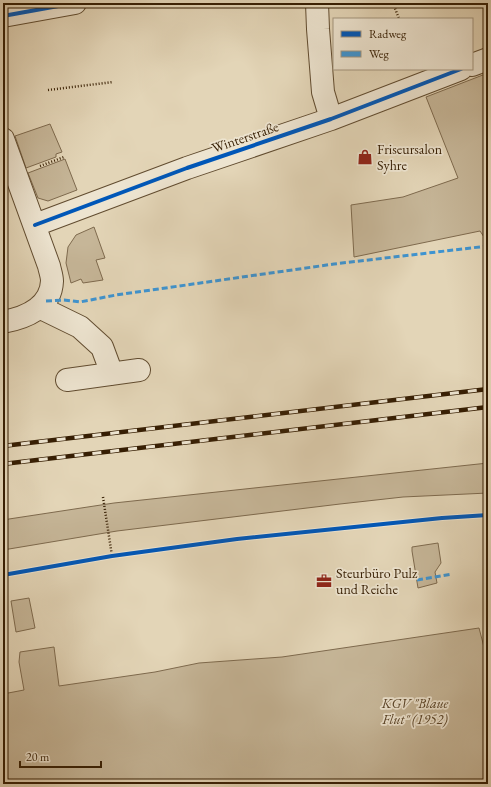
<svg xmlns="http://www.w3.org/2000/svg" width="491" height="787" font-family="'EB Garamond',serif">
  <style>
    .green { fill: #c6b698; stroke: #7e6a4e }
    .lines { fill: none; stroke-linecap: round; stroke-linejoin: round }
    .minor-casing { stroke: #614c30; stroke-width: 24 }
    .path { stroke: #361e03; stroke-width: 2.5; stroke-dasharray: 1 2; stroke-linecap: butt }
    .minor { stroke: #ede4d0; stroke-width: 22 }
    .rail-casing { stroke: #361e03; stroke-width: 4.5 }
    .rail { stroke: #ede4d0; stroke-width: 3; stroke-dasharray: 9; stroke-linecap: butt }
    .quiet { stroke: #3e94d1; stroke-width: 3; stroke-dasharray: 6 3; stroke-linecap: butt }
    .cycleway-casing { stroke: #ede4d0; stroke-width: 6 }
    .cycleway { stroke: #0057b8; stroke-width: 4 }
    .labels { text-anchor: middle; stroke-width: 3.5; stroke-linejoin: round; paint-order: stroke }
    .street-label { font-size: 14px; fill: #361e03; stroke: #ede4d0 }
    .poi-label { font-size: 14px; fill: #361e03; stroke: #ede4d0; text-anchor: start }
    .park-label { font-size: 14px; font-style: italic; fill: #5a4428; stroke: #ede4d0 }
  </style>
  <rect width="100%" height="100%" fill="#e3d5b7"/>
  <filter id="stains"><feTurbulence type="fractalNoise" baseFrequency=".005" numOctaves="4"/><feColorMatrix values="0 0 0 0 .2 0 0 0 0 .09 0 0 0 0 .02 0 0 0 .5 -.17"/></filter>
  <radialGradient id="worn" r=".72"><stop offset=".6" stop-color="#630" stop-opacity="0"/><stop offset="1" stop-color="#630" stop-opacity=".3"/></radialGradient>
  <path class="green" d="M488 73V243L480 231 354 257 351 205 403 197 458 178 426 97Z
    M50 124 62 152 56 154V157L26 168 15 136Z
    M65 159 77 190 48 201 38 198 28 173Z
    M94 227 105 258 96 260 103 280 83 283 81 279 71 283 66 263 68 247 76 235Z
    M488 463V493L403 497 340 504 117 531 3 550V521L9 519 114 503Z
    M438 543 441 563 435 572 437 583 418 588 412 551V547Z
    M29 598 35 628 16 632 11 601Z
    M479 628 484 647 488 646V784H3V694L24 690 19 662 20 652 54 647 59 686 155 672 199 663 282 657Z"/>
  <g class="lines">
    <g class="minor-casing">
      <path id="minor" d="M317 3 318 29 323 92 331 119
        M3 16 75 3
        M472 65 488 59
        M3 139 49 266C50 271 52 276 52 281 51 308 25 318 3 322
        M35 225 187 168 331 119 461 69
        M39 307 80 327 102 347 112 374
        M67 380 139 370"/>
    </g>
    <path class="path" d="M393 3 399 19
      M48 90 113 82
      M40 166 64 157
      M103 497 112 556"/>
    <use href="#minor" class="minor"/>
    <g class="rail-casing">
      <path id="rail" d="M3 446 488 389
        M3 464 488 407"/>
    </g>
    <use href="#rail" class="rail"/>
    <path class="quiet" d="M46 301 64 300 80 302 116 295 334 264 488 246
      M417 580 452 574"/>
    <g class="cycleway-casing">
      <path id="cycleway" d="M3 16 75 3
        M35 225 187 168 331 119 461 69
        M3 575 112 556 237 539 442 518 488 515"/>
    </g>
    <use href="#cycleway" class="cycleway"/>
  </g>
  <defs>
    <g id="shop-bare" transform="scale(1.2)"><path d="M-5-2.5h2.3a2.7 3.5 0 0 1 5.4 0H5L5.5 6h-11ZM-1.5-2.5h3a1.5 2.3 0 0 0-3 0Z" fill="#8f2418" stroke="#ede4d0" stroke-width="2.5" paint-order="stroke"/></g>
    <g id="office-bare" transform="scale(1.2)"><path d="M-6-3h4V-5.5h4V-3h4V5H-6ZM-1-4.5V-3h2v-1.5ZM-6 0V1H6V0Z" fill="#8f2418" stroke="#ede4d0" stroke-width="2.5" paint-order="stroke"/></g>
  </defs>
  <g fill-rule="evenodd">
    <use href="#shop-bare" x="365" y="157"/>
    <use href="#office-bare" x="324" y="581"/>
  </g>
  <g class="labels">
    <g class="street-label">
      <text transform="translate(245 137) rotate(-19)" y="5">Winterstraße</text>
    </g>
    <g class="poi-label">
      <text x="377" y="154">Friseursalon<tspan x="377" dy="16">Syhre</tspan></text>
      <text x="336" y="578">Steurbüro Pulz<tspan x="336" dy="16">und Reiche</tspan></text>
    </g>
    <g class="park-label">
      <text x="415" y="708">KGV "Blaue<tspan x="415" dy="16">Flut" (1952)</tspan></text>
    </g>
  </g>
  <rect width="491" height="787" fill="none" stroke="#e3d5b7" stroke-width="16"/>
  <rect x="4" y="4" width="483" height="779" fill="none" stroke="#361e03" stroke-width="2"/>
  <rect x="8" y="8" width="475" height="771" fill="none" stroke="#361e03"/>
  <rect x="333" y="18" width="140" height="52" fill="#ede4d0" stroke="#a4957e"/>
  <rect x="341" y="31" width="20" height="6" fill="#0057b8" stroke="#a4957e"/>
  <text x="369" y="38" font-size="12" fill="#361e03">Radweg</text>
  <rect x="341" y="51" width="20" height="6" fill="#3e94d1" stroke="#a4957e"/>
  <text x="369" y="58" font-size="12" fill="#361e03">Weg</text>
  <path d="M20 761v6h81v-6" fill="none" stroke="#361e03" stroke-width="2"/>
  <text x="26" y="761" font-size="12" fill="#361e03" stroke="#ede4d0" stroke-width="3" paint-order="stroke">20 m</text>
  <rect width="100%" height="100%" filter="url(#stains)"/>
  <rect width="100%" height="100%" fill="url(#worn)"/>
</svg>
